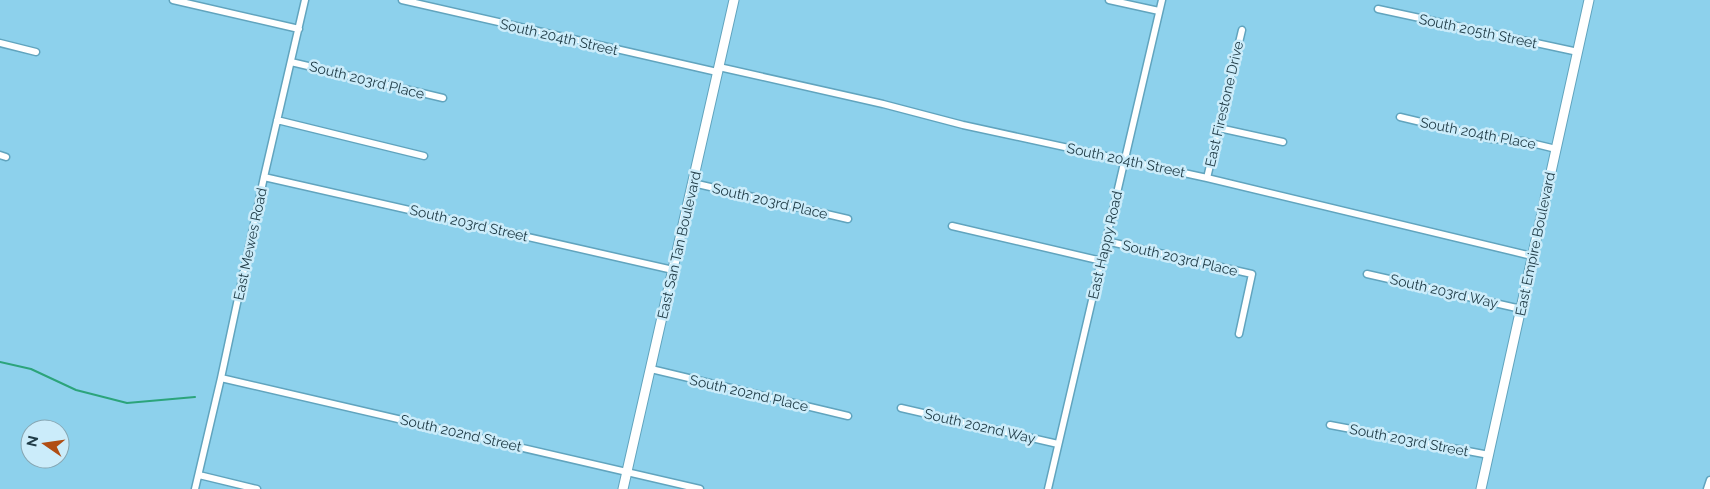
<svg xmlns="http://www.w3.org/2000/svg" width="1710" height="489" font-family="Raleway,sans-serif">
  <style>
    .lines { fill: none; stroke-linecap: round; stroke-linejoin: round }
    .stream { stroke: #2ca47b; stroke-width: 2 }
    .street-casing { stroke: #61a4be; stroke-width: 9 }
    .secondary-casing { stroke: #61a4be; stroke-width: 11 }
    .street { stroke: #fff; stroke-width: 6 }
    .secondary { stroke: #fff; stroke-width: 9 }
    .labels { text-anchor: middle; stroke-width: 5; stroke-linejoin: round; paint-order: stroke }
    .street-label { font-size: 14px; fill: #203c47; stroke: #cbecfa }
  </style>
  <rect width="100%" height="100%" fill="#8dd1ec"/>
  <g class="lines">
    <path class="stream" d="M0 362 31 369 76 390 127 403 195 397"/>
    <g class="street-casing">
      <path id="street" d="M173 0 299 29
        M402 0 717 72
        M1109 0 1159 11
        M1378 9 1578 52
        M0 43 36 52
        M291 62 443 98
        M719 67 883 104 963 125 1207 178 1532 256
        M1400 117 1492 139 1523 141 1556 149
        M277 120 424 156
        M1219 128 1283 142
        M0 155 6 157
        M264 177 673 270
        M1207 178 1242 30
        M693 183 848 219
        M952 226 1102 261
        M1106 241 1252 274 1239 334
        M1367 274 1521 309
        M651 369 848 416
        M221 378 700 489
        M901 408 1058 444
        M1330 425 1489 455
        M199 475 257 489
        M195 489 221 378 264 177 305 0
        M1048 489 1162 0
        M1707 489 1710 480"/>
    </g>
    <g class="secondary-casing">
      <path id="secondary" d="M623 489 734 0
        M1481 489 1589 0"/>
    </g>
    <use href="#street" class="street"/>
    <use href="#secondary" class="secondary"/>
  </g>
  <g class="labels">
    <g class="street-label">
      <text transform="translate(1478 31) rotate(12)" y="5">South 205th Street</text>
      <text transform="translate(559 37) rotate(13)" y="5">South 204th Street</text>
      <text transform="translate(367 80) rotate(14)" y="5">South 203rd Place</text>
      <text transform="translate(1224 104) rotate(-77)" y="5">East Firestone Drive</text>
      <text transform="translate(1478 133) rotate(11)" y="5">South 204th Place</text>
      <text transform="translate(1126 160) rotate(12)" y="5">South 204th Street</text>
      <text transform="translate(770 201) rotate(13)" y="5">South 203rd Place</text>
      <text transform="translate(469 223) rotate(13)" y="5">South 203rd Street</text>
      <text transform="translate(250 244) rotate(-78)" y="5">East Mewes Road</text>
      <text transform="translate(1535 244) rotate(-78)" y="5">East Empire Boulevard</text>
      <text transform="translate(679 245) rotate(-77)" y="5">East San Tan Boulevard</text>
      <text transform="translate(1105 245) rotate(-77)" y="5">East Happy Road</text>
      <text transform="translate(1180 258) rotate(13)" y="5">South 203rd Place</text>
      <text transform="translate(1444 291) rotate(13)" y="5">South 203rd Way</text>
      <text transform="translate(749 393) rotate(13)" y="5">South 202nd Place</text>
      <text transform="translate(980 426) rotate(13)" y="5">South 202nd Way</text>
      <text transform="translate(461 433) rotate(13)" y="5">South 202nd Street</text>
      <text transform="translate(1409 440) rotate(11)" y="5">South 203rd Street</text>
    </g>
  </g>
  <g transform="translate(45 444) rotate(283)"><circle r="24" fill="#cbecfa" stroke="#87a6b2"/>
  <path d="M0-4L9 19L0 12L-9 19Z" fill="#b04d14"/>
  <text y="-8" font-size="14" font-weight="bold" text-anchor="middle" fill="#203c47">N</text>
  </g>
</svg>
